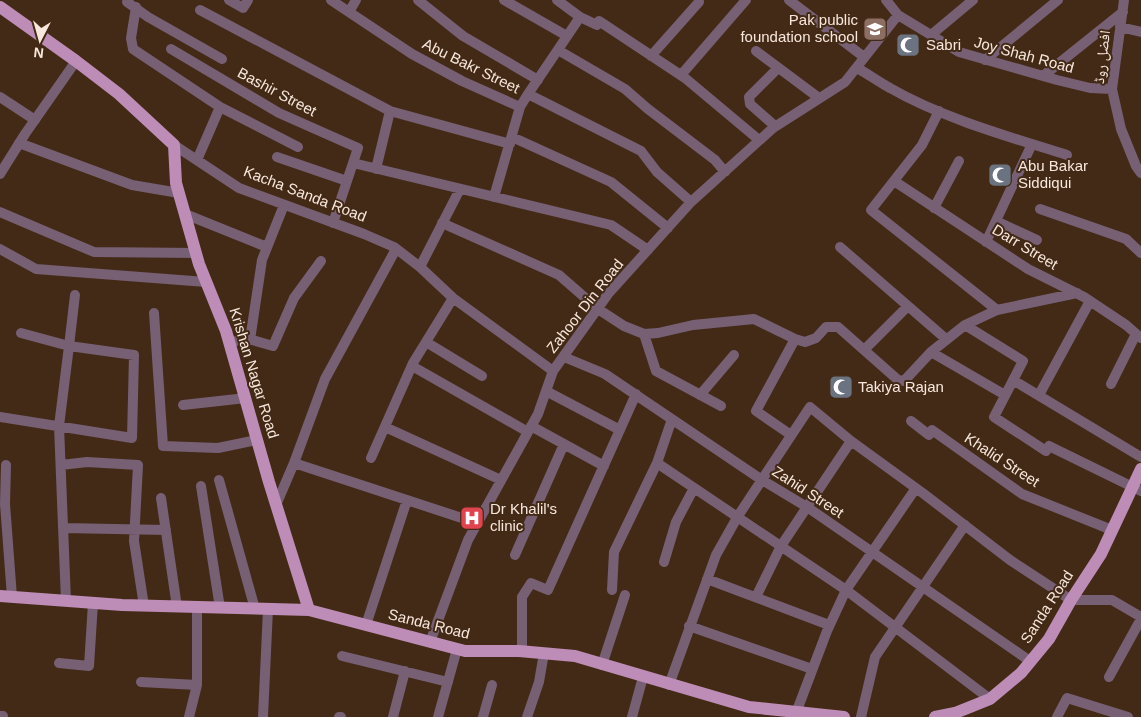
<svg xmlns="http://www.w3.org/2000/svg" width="1141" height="717" font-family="Helvetica,'Noto Naskh Arabic',sans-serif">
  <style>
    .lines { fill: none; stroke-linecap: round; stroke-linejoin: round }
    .minor { stroke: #775f74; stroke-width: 10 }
    .major { stroke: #bd8cb7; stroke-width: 12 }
    .labels { text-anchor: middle; stroke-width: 4; stroke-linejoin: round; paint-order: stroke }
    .poi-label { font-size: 15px; fill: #f8e7dc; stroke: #432a16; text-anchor: start }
    .street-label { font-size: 15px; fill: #f8e7dc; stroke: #432a16 }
  </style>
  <rect width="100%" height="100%" fill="#432a16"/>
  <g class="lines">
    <path class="minor" d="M229 0 243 8 248 0
      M331 0 412 54 462 81 520 107 528 94 641 151 657 172 691 202
      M418 0 463 36 538 80
      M504 0 567 36
      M557 0 580 17 597 25 599 21 685 78 759 140
      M789 0 864 57
      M886 0 898 15 959 52 1057 80 1090 88 1112 89
      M1124 0 1112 89 1121 129 1136 166 1141 173
      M127 2 148 17 222 59
      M136 7 131 38 133 49 220 107
      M200 10 390 111 510 144
      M349 12 356 0
      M1120 27 1141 32
      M931 35 973 0
      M171 49 279 113 358 148 353 163
      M558 50 625 89 648 109 715 160 725 172
      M756 51 819 98
      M651 56 699 2
      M985 60 1058 0
      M857 68C868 74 879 82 890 88 942 118 1010 137 1067 155
      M681 75 746 0
      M1043 76 1123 12
      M528 94 580 17
      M0 97 35 120
      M939 111 922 145 871 210 997 310
      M775 126 750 104 749 97 778 68
      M512 137 611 182 668 228
      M19 143 132 185 179 193
      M174 145 239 188 364 234 394 247 420 267 453 298 553 371
      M277 157 347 181
      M197 160 220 107 298 147
      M376 169 390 111
      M0 174 25 134 76 61
      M894 181 1028 269 1084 297 1126 325 1141 338
      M494 197 520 107
      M934 208 959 161
      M1040 209 1126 239 1141 253
      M0 212 94 252 196 253
      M185 214 267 247
      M996 221 1037 240
      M333 223 353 163 611 225 648 250
      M442 223 559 275 598 309 624 326 644 334 658 333 693 325 754 319 795 339 805 342 816 338 826 327H838L898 380 904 381 931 352 965 325 997 310 1077 293
      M986 242 1032 144
      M840 247 946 339
      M0 249 36 269 206 282
      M420 267 460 189
      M154 313 163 446 218 448 257 440
      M965 325 1023 361 994 417 1046 451 1049 446 1141 491
      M21 333 69 346 59 426 66 601
      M644 334 656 371 721 406
      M250 340 262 260 284 205
      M426 342 482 376
      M230 343 245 338 273 346 294 298 321 261
      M864 350 908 306
      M931 352 1005 395
      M564 357 605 374 762 480 807 507 1030 661
      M412 366 528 432
      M1013 380 1141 457
      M1111 384 1136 334
      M546 391 620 430
      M700 395 734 355
      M1039 395 1090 301
      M183 405 246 398
      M0 417 132 438 134 355 69 346 75 295
      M672 419 657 463 846 590 990 699
      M911 421 929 435 932 430 1022 494 1112 530
      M531 426 604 466
      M385 427 501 480
      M791 435 756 411 795 339
      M371 458 413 363 453 298
      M294 463 477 523
      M6 465 5 504 12 597
      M61 465 87 462 138 465 134 541 144 606
      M219 480 255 609
      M201 486 220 608
      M161 498 177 607
      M276 505 294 463 325 379 396 249
      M63 528 166 530
      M515 555 564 444
      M664 562 676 522 694 488
      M707 579 829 625
      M612 590 614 552 657 463
      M756 597 781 546 851 441 924 494 1010 560 1071 600H1112L1141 617
      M366 625 407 500
      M689 626 812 669
      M430 642 468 540 538 414 553 371 608 294 691 202 773 128 845 82 898 15
      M522 652V597L531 583 548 590 636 394
      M342 656 448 682
      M59 663 89 666 93 603
      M602 665 625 595
      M1109 677 1141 619
      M141 682 197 685
      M669 685 716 555 738 516 810 407 851 441
      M796 713 827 631 846 590 916 488
      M0 716H3
      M189 717 197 685V607
      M263 717 268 609
      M339 717H341
      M393 717 405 671
      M438 717 457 649
      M483 717 492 685
      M527 717 539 682 544 653
      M632 717 643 677
      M861 717 875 657 965 525
      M1057 717 1067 698 1128 717"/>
    <path class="major" d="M0 7 76 61 119 94 174 145 176 183 199 264 226 331 269 482 309 610
      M0 596 122 605 309 610 465 651H519L575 656 749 707 844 717
      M935 717 955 713 990 699 1021 673 1049 639 1071 600 1101 554 1141 469"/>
  </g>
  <defs>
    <g id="school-square" transform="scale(1.25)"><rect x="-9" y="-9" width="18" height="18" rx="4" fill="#8d6e63" stroke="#432a16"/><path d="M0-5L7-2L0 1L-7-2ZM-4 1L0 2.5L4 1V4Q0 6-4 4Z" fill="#fff"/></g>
    <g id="mosque-square" transform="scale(1.25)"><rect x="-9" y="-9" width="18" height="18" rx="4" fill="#6b7280" stroke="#432a16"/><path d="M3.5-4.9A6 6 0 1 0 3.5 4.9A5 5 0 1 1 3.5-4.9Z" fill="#fff"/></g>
    <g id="hospital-square" transform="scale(1.25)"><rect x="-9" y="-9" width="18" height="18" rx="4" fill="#e0444e" stroke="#432a16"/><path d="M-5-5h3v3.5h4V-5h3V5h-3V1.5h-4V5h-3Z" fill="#fff"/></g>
  </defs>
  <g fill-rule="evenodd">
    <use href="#school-square" x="875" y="29"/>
    <use href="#mosque-square" x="908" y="45"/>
    <use href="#mosque-square" x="1000" y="175"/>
    <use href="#mosque-square" x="841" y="387"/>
    <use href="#hospital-square" x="472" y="518"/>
  </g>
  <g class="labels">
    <g class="poi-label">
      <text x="858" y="25" text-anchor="end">Pak public<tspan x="858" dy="17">foundation school</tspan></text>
      <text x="926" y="50">Sabri</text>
      <text x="1018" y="171">Abu Bakar<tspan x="1018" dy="17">Siddiqui</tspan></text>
      <text x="858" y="392">Takiya Rajan</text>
      <text x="490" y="514">Dr Khalil's<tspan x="490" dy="17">clinic</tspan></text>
    </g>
    <g class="street-label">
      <text transform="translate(1024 55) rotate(15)" y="5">Joy Shah Road</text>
      <text transform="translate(1102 57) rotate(-83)" y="5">افضل روڈ</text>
      <text transform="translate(471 66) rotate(26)" y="5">Abu Bakr Street</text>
      <text transform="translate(277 92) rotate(28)" y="5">Bashir Street</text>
      <text transform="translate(305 194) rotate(21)" y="5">Kacha Sanda Road</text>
      <text transform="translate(1025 247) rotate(31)" y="5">Darr Street</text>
      <text transform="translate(585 306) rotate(-52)" y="5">Zahoor Din Road</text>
      <text transform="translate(254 373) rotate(73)" y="5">Krishan Nagar Road</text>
      <text transform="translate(1002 460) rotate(33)" y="5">Khalid Street</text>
      <text transform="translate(808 492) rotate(33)" y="5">Zahid Street</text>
      <text transform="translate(1047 607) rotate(-57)" y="5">Sanda Road</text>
      <text transform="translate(429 624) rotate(14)" y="5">Sanda Road</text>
    </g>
  </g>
  <g transform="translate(40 40) rotate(186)" stroke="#432a16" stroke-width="4" paint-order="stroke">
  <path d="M0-4L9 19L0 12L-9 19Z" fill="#f8e7dc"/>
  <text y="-8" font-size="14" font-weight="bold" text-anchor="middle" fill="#f8e7dc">N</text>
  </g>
</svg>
